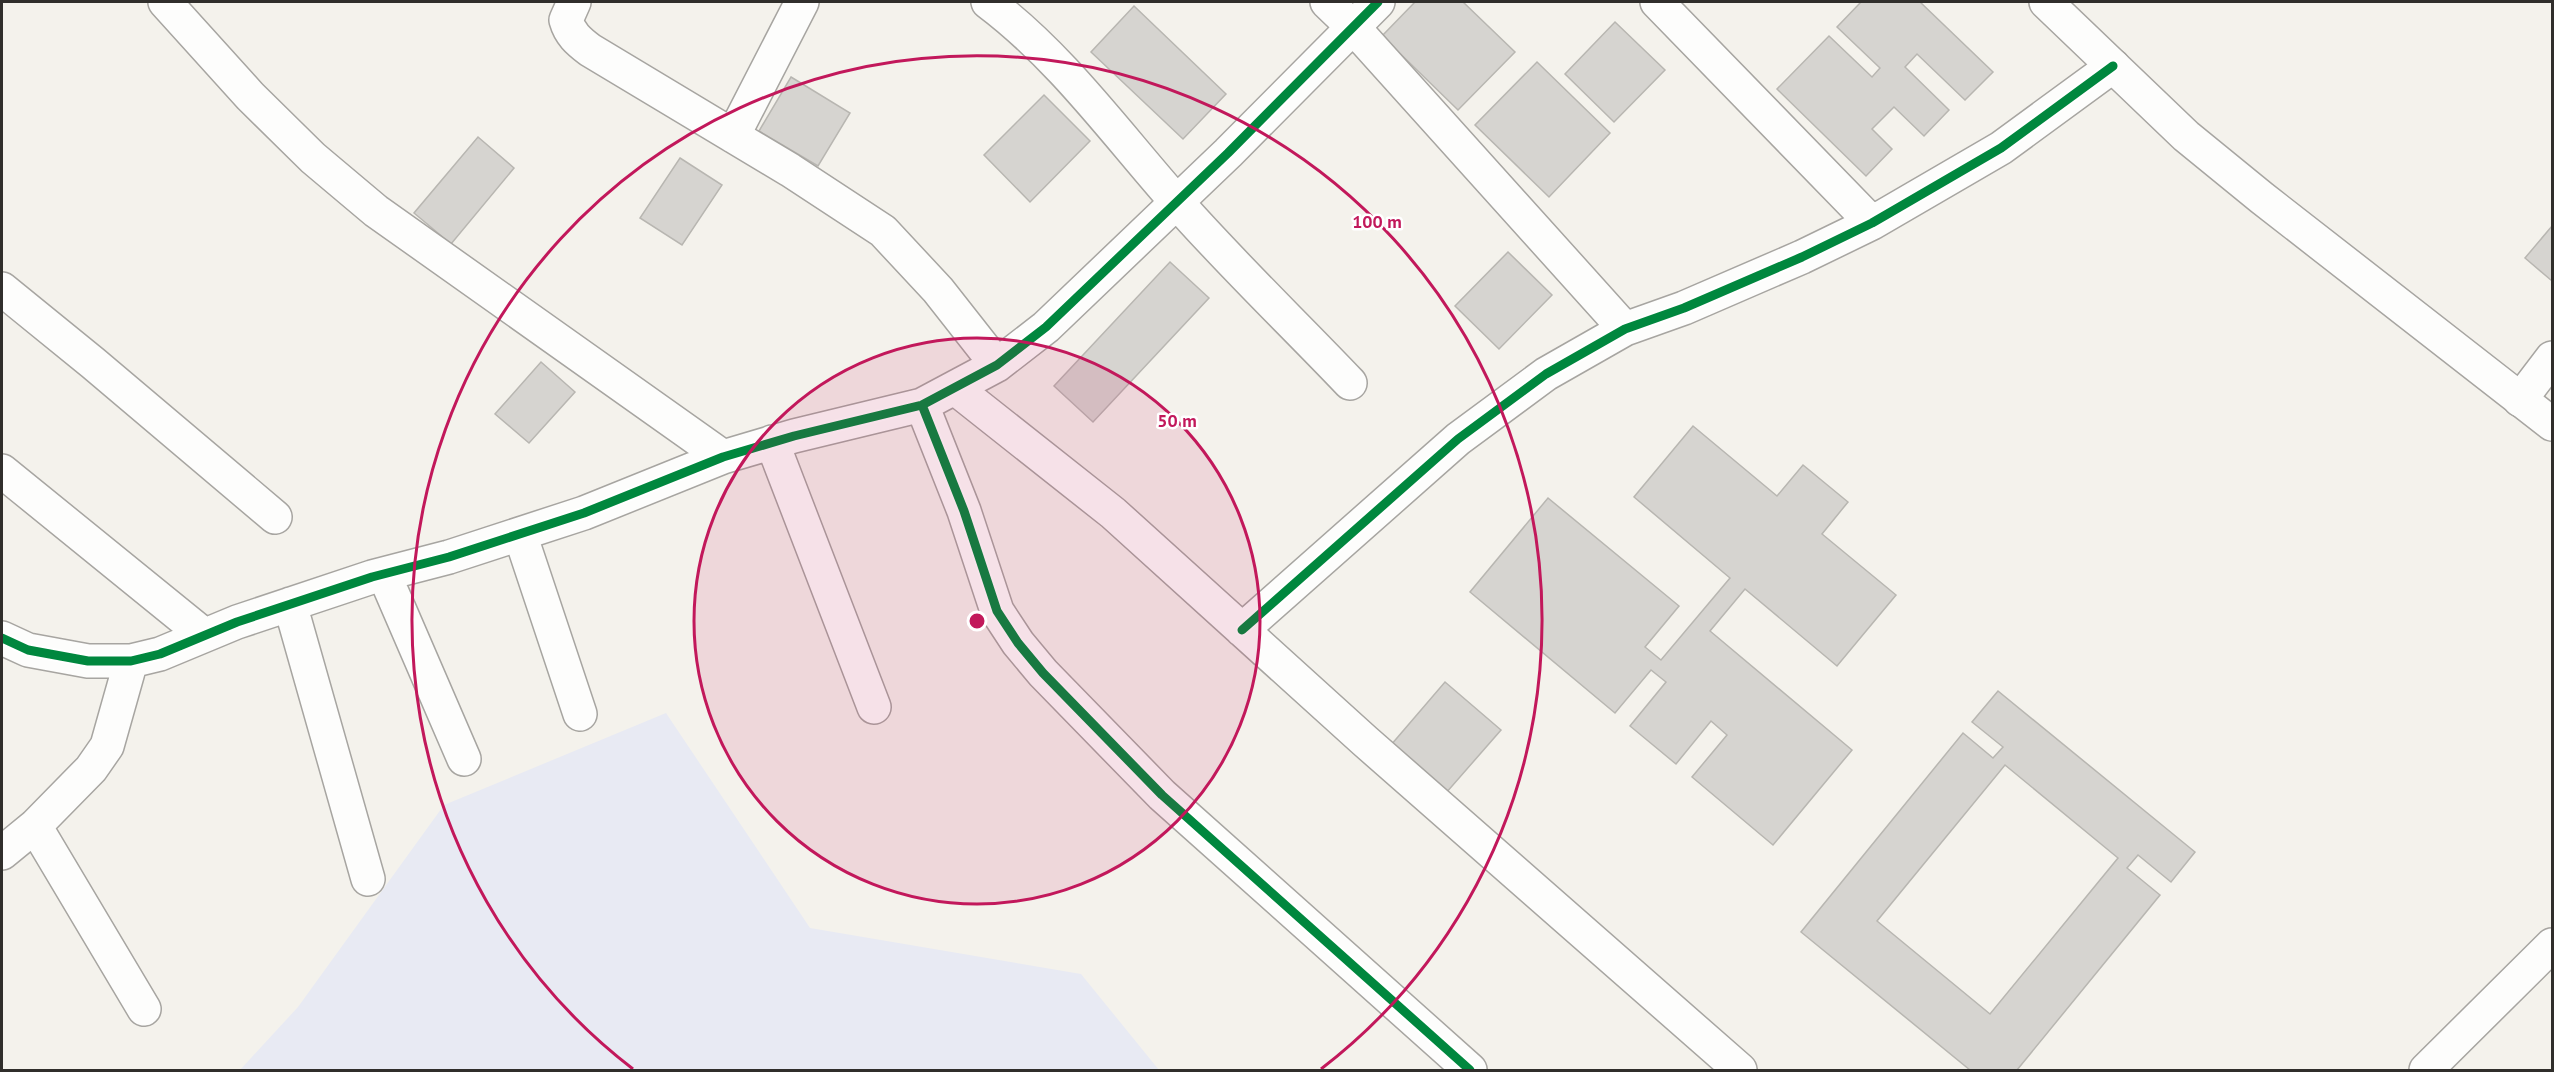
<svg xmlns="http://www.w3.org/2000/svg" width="2554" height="1072" font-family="'PT Sans',sans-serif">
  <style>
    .green { fill: #e8eaf3 }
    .building { fill: #d6d4d0; stroke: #b8b6b1; stroke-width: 1.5; fill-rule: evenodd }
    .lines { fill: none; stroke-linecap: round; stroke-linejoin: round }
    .minor-casing { stroke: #a7a5a1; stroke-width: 36 }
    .tertiary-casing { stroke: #a7a5a1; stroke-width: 36 }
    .minor { stroke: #fdfdfc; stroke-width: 33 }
    .tertiary { stroke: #fdfdfc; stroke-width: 33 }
    .cycleway-casing { stroke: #fff; stroke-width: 13 }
    .cycleway { stroke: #00873e; stroke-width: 9 }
    .ring { fill: none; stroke: #c2185b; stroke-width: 3 }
    .centre { fill: #c2185b; stroke: #fff; stroke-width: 3 }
    .ring-label { font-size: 18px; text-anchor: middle; font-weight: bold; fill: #c2185b; stroke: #fff; stroke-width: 5; stroke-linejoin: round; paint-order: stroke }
  </style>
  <rect width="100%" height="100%" fill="#f4f2ec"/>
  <path class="green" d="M666 713 810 928 1081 974 1159 1070H240L298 1007 444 805Z"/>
  <path class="building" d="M1415 2H1463L1515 52 1458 110 1382 36Z
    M1861 2H1920L1993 72 1965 100 1917 54 1905 67 1949 110 1924 136 1894 107 1872 129 1892 149 1866 176 1777 89 1829 36 1872 77 1880 68 1837 27Z
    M1134 6 1226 94 1183 139 1091 52Z
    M1615 22 1665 70 1614 122 1565 74Z
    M1537 62 1610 133 1549 197 1475 125Z
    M791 77 850 113 818 166 759 131Z
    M1044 95 1090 141 1030 202 984 155Z
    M478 137 514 168 451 244 414 213Z
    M680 158 722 185 682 245 640 218Z
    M2552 226V281L2525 258Z
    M1508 252 1552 295 1499 349 1455 306Z
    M1170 262 1209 298 1093 422 1054 386Z
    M541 362 575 392 529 443 495 414Z
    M1693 426 1777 496 1803 465 1848 502 1822 534 1896 595 1837 666 1745 589 1710 631 1852 750 1773 845 1692 777 1727 735 1711 721 1676 764 1630 726 1666 682 1651 670 1615 713 1470 592 1548 498 1679 606 1645 647 1661 660 1730 578 1634 497Z
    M1445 682 1501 730 1446 793 1391 745Z
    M1998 691 2195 852 2171 882 2138 855 2127 868 2160 895 2017 1070H1970L1801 932 1963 733 1993 758 2003 747 1972 722ZM2005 765 2118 858 1990 1014 1877 921Z"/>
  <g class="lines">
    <g class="minor-casing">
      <path id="minor" d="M165 2 250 96 313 158 376 211 723 457
        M574 2 566 20C570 34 578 41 590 50L790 170 883 231 938 290 997 365
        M988 2C1060 56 1115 132 1174 199 1230 263 1292 322 1350 383
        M1327 2 1353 27 1625 329
        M1657 2 1872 223
        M733 136 802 2
        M2 289 93 363 275 517
        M955 388 1113 513 1365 741 1740 1070
        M2520 400 2552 358
        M922 405 964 511 997 611 1018 643 1043 673 1162 795 1470 1070
        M772 442 874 707
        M2 471 204 635
        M520 534 580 714
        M384 574 464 759
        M290 604 368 879
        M1242 630 1458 439 1546 374 1625 329 1684 308 1802 257 1872 223 2001 148 2113 66
        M2 638 28 650 88 661H131L160 654 237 622 372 577 449 557 584 513 723 457 794 436 922 405 997 365 1046 327 1228 153 1378 2
        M35 826 144 1009
        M2 853 35 826 91 769 107 746 131 661
        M2426 1070 2552 945"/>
    </g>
    <g class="tertiary-casing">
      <path id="tertiary" d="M2046 2 2186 136 2262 198 2552 424"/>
    </g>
    <use href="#minor" class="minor"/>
    <use href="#tertiary" class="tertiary"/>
    <g class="cycleway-casing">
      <path id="cycleway" d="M922 405 964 511 997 611 1018 643 1043 673 1162 795 1470 1070
        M1242 630 1458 439 1546 374 1625 329 1684 308 1802 257 1872 223 2001 148 2113 66
        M2 638 28 650 88 661H131L160 654 237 622 372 577 449 557 584 513 723 457 794 436 922 405 997 365 1046 327 1228 153 1378 2"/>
    </g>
    <use href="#cycleway" class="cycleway"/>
  </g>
  <circle cx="977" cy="621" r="283" fill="#c2185b" fill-opacity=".12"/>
  <g class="ring">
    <circle cx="977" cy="621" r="283"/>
    <path d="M633 1069A565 565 0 1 1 1321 1069"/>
  </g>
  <circle cx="977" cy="621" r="9" class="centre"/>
  <g class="ring-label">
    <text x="1377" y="228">100 m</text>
    <text x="1177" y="427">50 m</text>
  </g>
  <rect width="2554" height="1072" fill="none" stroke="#302e2b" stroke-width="6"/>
</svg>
